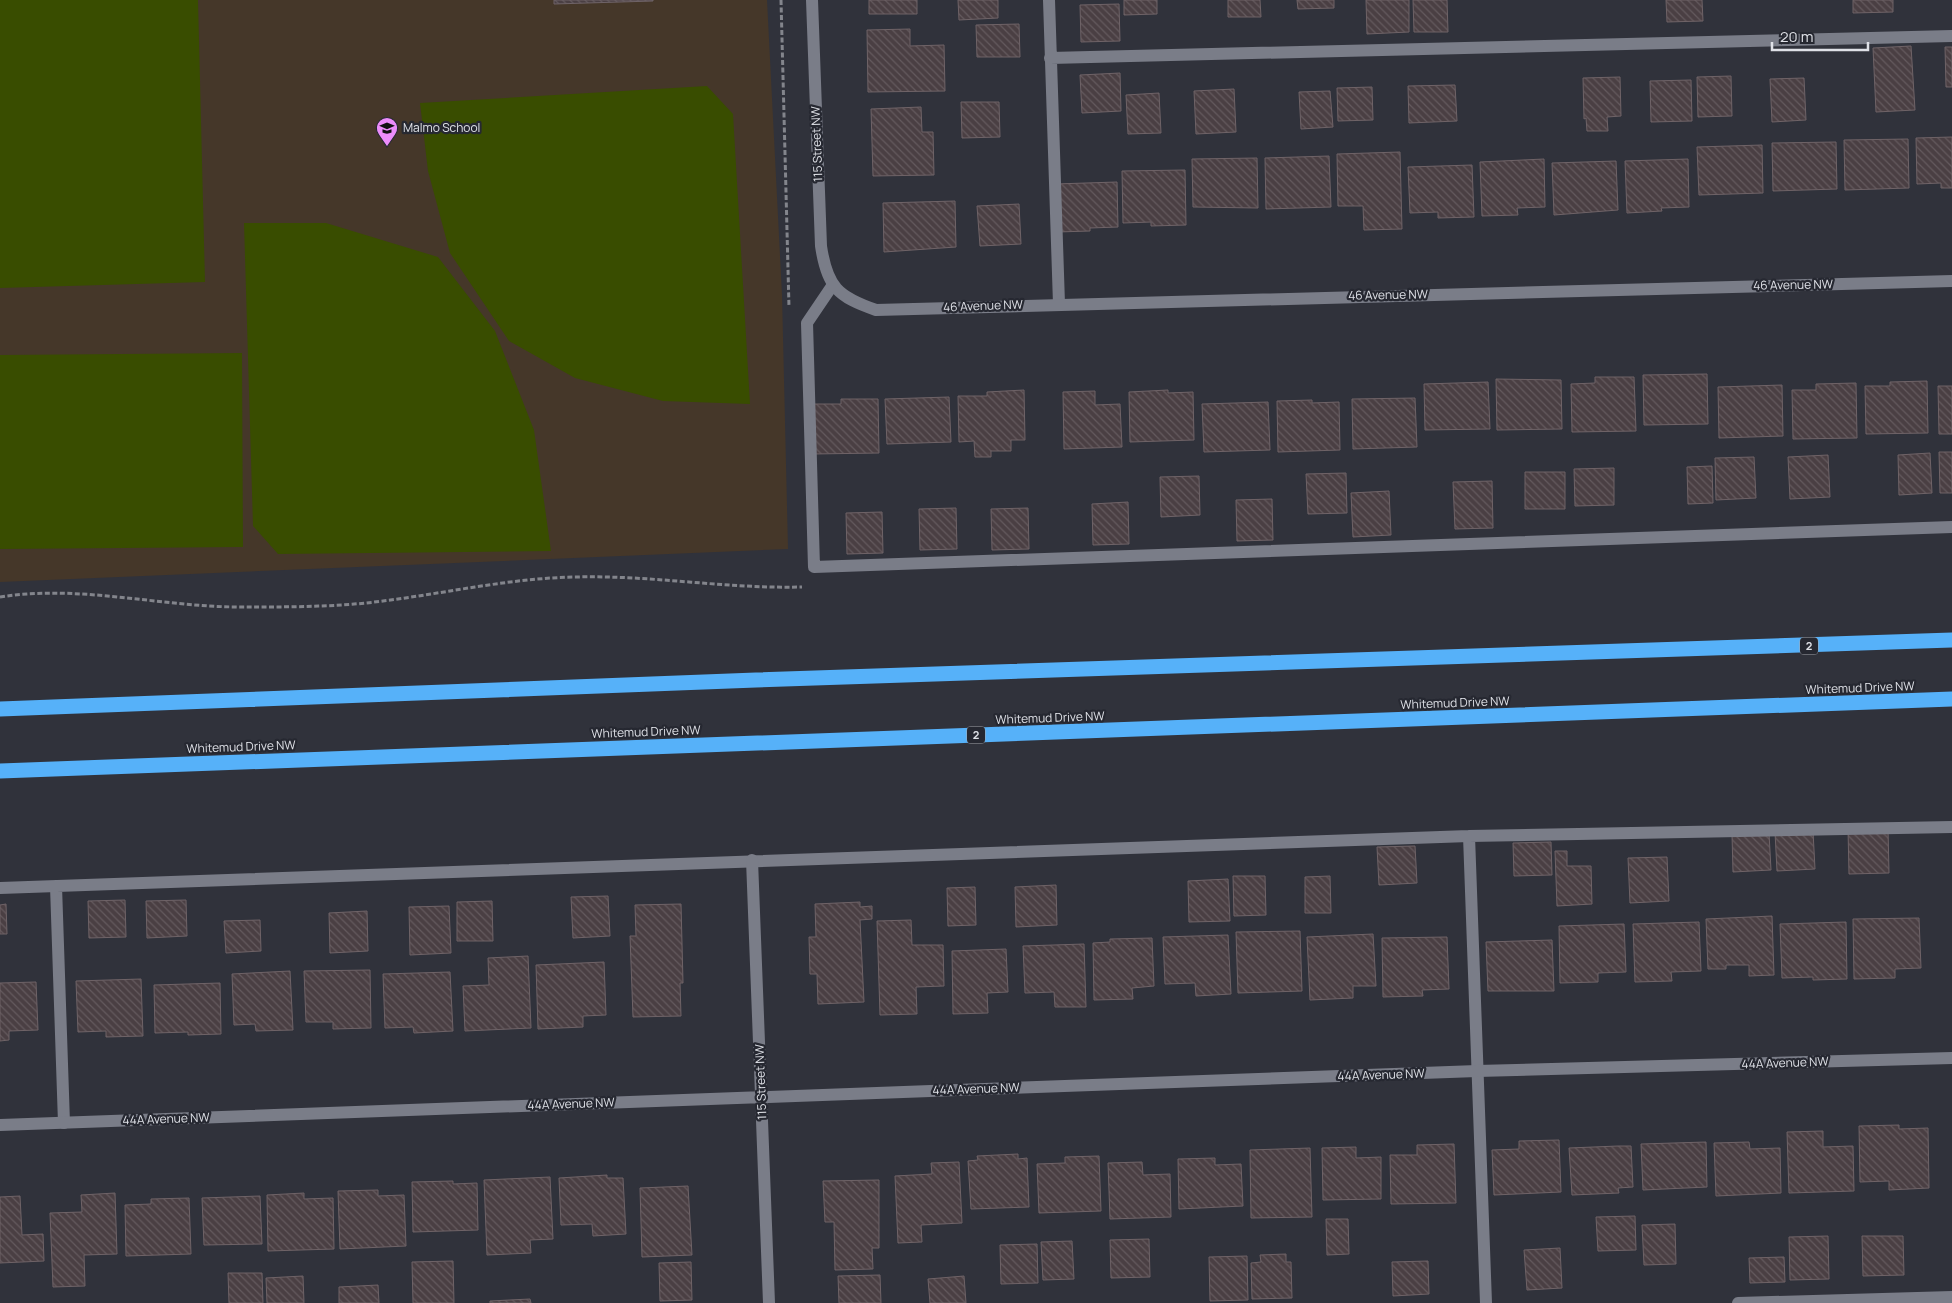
<svg xmlns="http://www.w3.org/2000/svg" width="1952" height="1303" font-family="Manrope,sans-serif">
  <style>
    .education { fill: #453729 }
    .pitch { fill: #394d00 }
    .building { fill: url(#building-back-hatch); stroke: #6f6367 }
    .lines { fill: none; stroke-linecap: round; stroke-linejoin: round }
    .path { stroke: #83858c; stroke-width: 3; stroke-dasharray: 5 2.5; stroke-linecap: butt }
    .service { stroke: #7a7d88; stroke-width: 12 }
    .minor { stroke: #7a7d88; stroke-width: 12 }
    .motorway { stroke: #56b1f9; stroke-width: 15 }
    .labels { text-anchor: middle; stroke-width: 4.5; stroke-linejoin: round; paint-order: stroke }
    .shield { fill: #262831; stroke: #a8aab0; stroke-width: 1 }
    .shield-label { font-size: 11px; font-weight: bold; fill: #dfe1e7 }
    .poi-label { font-size: 12px; fill: #dfe1e7; stroke: #262831; text-anchor: start }
    .street-label { font-size: 12px; fill: #dfe1e7; stroke: #262831 }
  </style>
  <defs>
    <pattern id="building-back-hatch" width="6" height="6" patternUnits="userSpaceOnUse" patternTransform="scale(1.25)"><rect width="6" height="6" fill="#4a3f43"/><path d="M-1 5l2 2M0 0l6 6M5-1l2 2" fill="none" stroke="#645a5e"/></pattern>
  </defs>
  <rect width="100%" height="100%" fill="#30323b"/>
  <path class="education" d="M0 0H767L782 295 788 549 0 582Z"/>
  <path class="pitch" d="M0 0H198L205 282 0 288Z
    M707 86 733 114 750 404 663 401 575 378 509 341 450 253 428 171 420 103Z
    M244 223H326L438 257 495 331 534 430 551 551 278 554 253 526Z
    M242 353 243 547 0 549V355Z"/>
  <path class="building" d="M554 0H653V1L554 4Z
    M869 0H917V14H869Z
    M958 0H998V18L959 20Z
    M1124 0H1157V14L1124 15Z
    M1228 0H1260L1261 17H1228Z
    M1297 0H1334V8L1298 9Z
    M1366 0H1409V32L1367 34Z
    M1413 0H1447L1448 32H1414Z
    M1666 0H1702L1703 21 1667 22Z
    M1853 0H1893V12L1853 13Z
    M1119 4 1120 41 1081 42 1080 5Z
    M1019 24 1020 57H977L976 25Z
    M910 29V46L944 45 945 91 868 92 867 30Z
    M1911 46 1915 110 1876 112 1873 48Z
    M1945 47H1952V87H1946Z
    M1120 73 1121 111 1082 113 1080 75Z
    M1731 76 1732 116 1698 117 1697 77Z
    M1620 77 1621 116 1607 117 1608 131H1587L1586 118 1584 119 1583 78Z
    M1804 78 1806 120 1772 122 1770 79Z
    M1691 80 1692 121 1651 122 1650 81Z
    M1455 85 1457 121 1409 123 1408 86Z
    M1372 87 1373 120 1338 121 1337 88Z
    M1234 89 1236 132 1196 134 1194 91Z
    M1330 91 1333 127 1301 129 1299 92Z
    M1159 93 1161 133 1128 134 1126 95Z
    M961 102H999L1000 137 962 138Z
    M921 107 922 132H933L934 175 873 176 871 109Z
    M1952 137V188H1941V183L1917 184 1916 138Z
    M1908 139 1909 188 1845 190 1844 140Z
    M1836 142 1837 189 1773 191 1772 143Z
    M1762 145 1763 193 1699 195 1697 147Z
    M1400 152 1402 229 1364 230 1363 206H1338L1337 154Z
    M1329 156 1331 207 1266 209 1265 158Z
    M1257 158 1258 208 1193 207 1192 159Z
    M1544 159 1545 207 1517 208 1518 215 1482 216 1480 162Z
    M1688 159 1689 207 1661 208 1662 211 1627 213 1625 161Z
    M1616 161 1618 210 1554 215 1552 163Z
    M1472 165 1474 217 1438 218V212L1410 213 1408 167Z
    M1185 170 1186 225 1151 226V222L1123 223 1122 171Z
    M1117 182 1118 227 1090 228V231L1057 232 1055 184Z
    M955 201 956 247 884 252 883 203Z
    M1019 204 1021 244 980 246 977 206Z
    M1707 374 1708 424 1644 425 1643 375Z
    M1595 377H1634L1636 431 1572 432 1571 384 1595 383Z
    M1496 379 1561 380 1562 429 1497 430Z
    M1927 381 1928 433 1866 434 1865 386H1890V382Z
    M1488 382 1490 429 1425 430 1424 384Z
    M1856 383 1857 438 1793 439 1792 390H1816V384Z
    M1782 385 1783 436 1719 438 1718 387Z
    M1938 386H1952V434H1939Z
    M1024 390 1025 440H1011V451H991V457H975L974 441 959 442 958 396H987V392Z
    M1168 390V393L1193 392 1194 440 1130 442 1129 392Z
    M1095 391V405L1120 404 1122 447 1064 449 1063 392Z
    M949 397 951 442 887 444 885 399Z
    M1415 398 1417 447 1353 449 1352 399Z
    M841 399H878L879 453 813 454 812 404H841Z
    M1312 400V403L1339 402 1340 450 1278 452 1277 401Z
    M1268 402 1270 450 1204 452 1202 404Z
    M1939 452H1952V493H1940Z
    M1930 453 1932 493 1899 495 1898 455Z
    M1828 455 1830 497 1790 499 1788 457Z
    M1754 457 1756 498 1716 500 1715 458Z
    M1712 466 1713 503 1688 504 1687 467Z
    M1614 468V505L1575 506 1574 469Z
    M1525 472H1565V509H1525Z
    M1346 473 1347 513 1308 514 1306 474Z
    M1199 476 1200 515 1161 517 1160 477Z
    M1492 481 1493 528 1455 529 1453 482Z
    M1389 491 1391 535 1353 537 1351 493Z
    M1272 499 1273 540 1237 541 1236 500Z
    M1128 502 1129 544 1093 545 1092 504Z
    M956 508 957 549 920 550 919 509Z
    M1028 508 1029 549 992 550 991 509Z
    M882 512 883 553 847 554 846 513Z
    M1848 829H1888L1889 873 1849 874Z
    M1813 831 1815 869 1777 871 1775 832Z
    M1769 833 1771 870 1733 872 1732 835Z
    M1551 842 1552 875 1514 876 1513 843Z
    M1415 846 1417 883 1379 885 1377 847Z
    M1555 851H1567V866H1591L1592 904 1557 906Z
    M1667 857 1669 901 1630 903 1628 858Z
    M1233 876H1265L1266 915 1234 916Z
    M1330 876 1331 913H1305V877Z
    M1228 879 1230 921 1189 922 1188 881Z
    M1056 885 1057 925 1016 927 1015 887Z
    M975 887 976 925 948 926 947 888Z
    M608 896 610 936 573 938 571 897Z
    M125 900 126 937 89 938 88 901Z
    M186 900 187 936 147 938 146 901Z
    M492 901 493 941H457V902Z
    M860 902V907L872 906V919L860 920 864 1002 818 1004 817 974H810L809 937H816L815 904Z
    M6 904 7 934H0V905Z
    M681 904 683 983H680L681 1016 633 1017 630 936H636L635 905Z
    M449 906 451 953 410 955 409 907Z
    M367 911 368 951 330 953 329 913Z
    M1772 916 1774 975 1749 976V965H1726V969H1708L1706 919Z
    M1919 918 1921 968 1895 969V978L1854 979 1853 919Z
    M260 920 261 951 226 953 224 921Z
    M911 920 912 945H943L944 986 916 987 917 1014 880 1015 877 921Z
    M1699 922 1701 971 1671 972 1672 981 1635 982 1633 924Z
    M1846 922 1847 979 1813 980V977L1782 978 1780 924Z
    M1624 924 1626 972 1598 973V982L1560 983 1559 926Z
    M1300 931 1302 991 1238 993 1236 932Z
    M1373 934 1376 986H1353V998L1310 1000 1307 937Z
    M1228 935 1231 994 1196 996 1195 983 1165 984 1163 937Z
    M1447 937 1449 989 1422 990 1423 996 1383 997 1382 938Z
    M1152 938 1154 986 1132 988 1133 999 1094 1000 1093 943 1110 942V939Z
    M1552 940 1554 991H1488L1486 942Z
    M1084 944 1086 1007H1055L1054 992 1025 993 1023 946Z
    M1006 949 1008 992 987 993 988 1013 953 1014 952 951Z
    M528 956 531 1028 465 1031 463 986 489 985 488 958Z
    M604 962 606 1015 583 1016V1027L538 1029 536 965Z
    M370 970 371 1028 333 1029V1022H306L304 971Z
    M290 971 293 1030 256 1031 255 1024 234 1025 232 974Z
    M450 972 453 1031 414 1033 413 1027 385 1028 383 974Z
    M141 979 143 1036 106 1037V1031L78 1032 76 981Z
    M36 982 38 1030 9 1031V1040L0 1041V983Z
    M220 983 221 1034 188 1035V1032L155 1033 154 985Z
    M1899 1125V1129L1928 1128 1929 1188 1889 1190V1181L1860 1182 1859 1126Z
    M1823 1131V1147L1853 1146 1854 1191 1789 1193 1787 1132Z
    M1559 1140 1561 1192 1494 1195 1492 1150 1519 1149V1141Z
    M1706 1142 1707 1187 1643 1190 1641 1144Z
    M1749 1142 1750 1149 1780 1148 1781 1193 1716 1196 1714 1143Z
    M1454 1144 1456 1203 1391 1204 1390 1155H1417V1145Z
    M1618 1146H1631L1633 1187 1618 1188 1619 1193 1572 1195 1569 1148Z
    M1356 1147V1158L1381 1157V1199L1323 1200 1322 1148Z
    M1310 1148 1312 1217 1251 1218 1250 1150Z
    M1018 1154V1159L1027 1158 1029 1207 971 1209 968 1161 978 1160 977 1156Z
    M1099 1156 1101 1211 1039 1213 1037 1164 1065 1163V1157Z
    M1215 1158V1165L1241 1164 1243 1206 1179 1209 1178 1159Z
    M959 1162 962 1223 921 1225 922 1242 898 1243 895 1176 932 1174 931 1163Z
    M1142 1162 1143 1175 1170 1174 1171 1217 1110 1219 1108 1163Z
    M607 1175V1178H623L626 1234 593 1236 592 1224 561 1225 559 1178Z
    M550 1177 553 1239 530 1240 531 1253 487 1255 484 1180Z
    M879 1180V1248H872L873 1269 835 1270 834 1222H825L823 1181Z
    M453 1181V1184L477 1183 478 1230 413 1232 412 1182Z
    M688 1186 692 1255 642 1257 640 1188Z
    M378 1190V1196L404 1195 406 1246 340 1249 338 1191Z
    M115 1193 117 1254 84 1255 85 1286 53 1287 50 1213 82 1212 81 1195Z
    M304 1193V1199L333 1198 334 1249 268 1251 267 1195Z
    M20 1196 22 1235 43 1234 44 1261 0 1263V1197Z
    M260 1196 262 1244 204 1245 202 1198Z
    M189 1198 191 1254 126 1256 125 1205 151 1204V1199Z
    M1635 1216 1636 1250 1598 1251 1596 1217Z
    M1326 1219H1348L1349 1254 1327 1255Z
    M1675 1224 1676 1264 1644 1265 1642 1225Z
    M1828 1236 1829 1279 1790 1280 1789 1237Z
    M1862 1236H1903L1904 1275 1863 1276Z
    M1149 1239 1150 1277 1111 1278 1110 1240Z
    M1072 1241 1074 1279 1043 1280 1041 1242Z
    M1037 1244 1038 1283 1001 1284 1000 1245Z
    M1560 1248 1562 1288 1527 1290 1524 1250Z
    M1286 1254V1262H1291L1292 1298 1252 1299 1251 1263 1261 1262 1260 1255Z
    M1247 1256 1248 1300 1210 1301 1209 1257Z
    M1784 1257 1785 1282 1750 1283 1749 1258Z
    M453 1261 454 1303H413L412 1262Z
    M1428 1261 1429 1294 1393 1296 1392 1262Z
    M691 1262 692 1300 660 1301 659 1263Z
    M228 1273H262L263 1303H229Z
    M880 1275 881 1303H839L838 1276Z
    M303 1276 304 1303H267L266 1278Z
    M964 1276 966 1303H930L928 1279Z
    M378 1285 379 1303H339V1287Z
    M530 1299 531 1303H490V1301Z"/>
  <g class="lines">
    <path class="path" d="M781 0 789 307
      M0 597C82 584 164 608 246 607 291 607 338 607 383 601 447 593 511 578 576 577 652 575 726 589 802 587"/>
    <path class="service" d="M1049 0 1059 304
      M1050 58 1952 36
      M832 286 807 323 814 567 1952 527
      M1469 836 1486 1303
      M56 886 64 1123
      M0 888 1469 836 1952 827
      M1738 1303 1952 1297"/>
    <path class="minor" d="M812 0 821 246C827 287 838 297 876 310L1952 281
      M752 860 769 1303
      M0 1125 1477 1071 1952 1058"/>
    <path class="motorway" d="M0 709 756 680 1952 640
      M0 771 1952 699"/>
  </g>
  <defs>
    <g id="school-pin" transform="scale(1.125)"><path d="M0 17L-7.5 6A9.5 9.5 0 1 1 7.5 6Z" fill="#ec8cfa" stroke="#262831"/><path d="M0-5L7-2L0 1L-7-2ZM-4 1L0 2.5L4 1V4Q0 6-4 4Z" fill="#111"/></g>
  </defs>
  <g fill-rule="evenodd">
    <use href="#school-pin" x="387" y="128"/>
  </g>
  <g class="labels">
    <g class="shield">
      <rect x="1800" y="637.5" width="18" height="17" rx="4"/>
      <rect x="967" y="726.5" width="18" height="17" rx="4"/>
    </g>
    <g class="shield-label">
      <text x="1809" y="650">2</text>
      <text x="976" y="739">2</text>
    </g>
    <g class="poi-label">
      <text x="403" y="132">Malmo School</text>
    </g>
    <g class="street-label">
      <text transform="translate(817 144) rotate(-92)" y="4">115 Street NW</text>
      <text transform="translate(1793 285) rotate(-1)" y="4">46 Avenue NW</text>
      <text transform="translate(1388 295) rotate(-1)" y="4">46 Avenue NW</text>
      <text transform="translate(983 306) rotate(-2)" y="4">46 Avenue NW</text>
      <text transform="translate(1860 688) rotate(-2)" y="4">Whitemud Drive NW</text>
      <text transform="translate(1455 703) rotate(-2)" y="4">Whitemud Drive NW</text>
      <text transform="translate(1050 718) rotate(-2)" y="4">Whitemud Drive NW</text>
      <text transform="translate(646 732) rotate(-2)" y="4">Whitemud Drive NW</text>
      <text transform="translate(241 747) rotate(-2)" y="4">Whitemud Drive NW</text>
      <text transform="translate(1785 1063) rotate(-2)" y="4">44A Avenue NW</text>
      <text transform="translate(1381 1075) rotate(-2)" y="4">44A Avenue NW</text>
      <text transform="translate(761 1082) rotate(-92)" y="4">115 Street NW</text>
      <text transform="translate(976 1089) rotate(-2)" y="4">44A Avenue NW</text>
      <text transform="translate(571 1104) rotate(-2)" y="4">44A Avenue NW</text>
      <text transform="translate(166 1119) rotate(-2)" y="4">44A Avenue NW</text>
    </g>
  </g>
  <path d="M1772 42v8h96v-8" fill="none" stroke="#dfe1e7" stroke-width="2.5"/>
  <text x="1780" y="42" font-size="15" fill="#dfe1e7" stroke="#262831" stroke-width="4" paint-order="stroke">20 m</text>
</svg>
